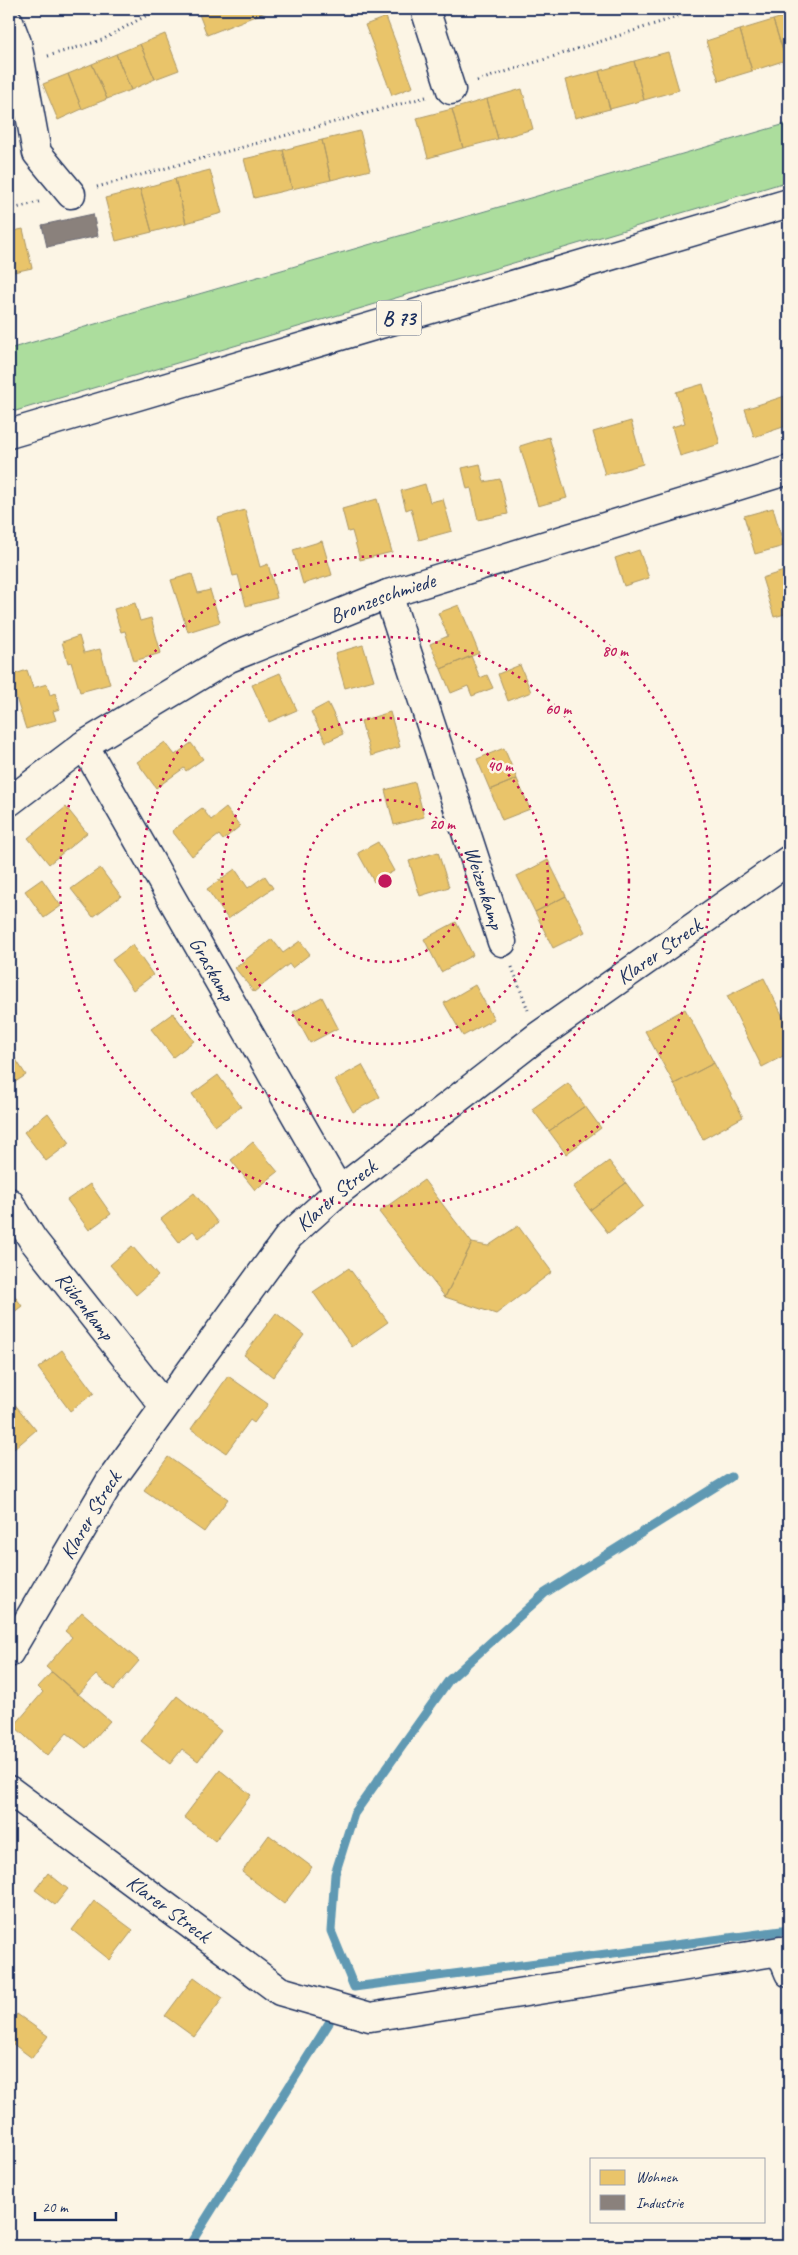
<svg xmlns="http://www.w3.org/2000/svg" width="798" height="2255" font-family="Caveat,sans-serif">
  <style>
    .green { fill: #acdd9d; stroke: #64867e }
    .homes { fill: #e9c46a; stroke: #ab9766 }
    .industry { fill: #8a817c; stroke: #696873 }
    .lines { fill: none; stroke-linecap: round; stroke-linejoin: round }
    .stream { stroke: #6199b3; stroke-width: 9 }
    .minor-casing { stroke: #1b2f5e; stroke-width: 31 }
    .primary-casing { stroke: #1b2f5e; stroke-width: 31 }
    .path { stroke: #1b2f5e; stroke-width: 3; stroke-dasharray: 1 4; stroke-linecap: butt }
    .minor { stroke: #fcf5e5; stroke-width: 28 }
    .primary { stroke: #fcf5e5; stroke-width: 28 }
    .ring { fill: none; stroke: #c2185b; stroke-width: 2.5; stroke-dasharray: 2.5 5 }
    .labels { text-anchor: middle; stroke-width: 5; stroke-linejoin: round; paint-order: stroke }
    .shield { fill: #fcf5e5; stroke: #5e6a86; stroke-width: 1 }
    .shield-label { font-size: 20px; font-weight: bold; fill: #1b2f5e }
    .street-label { font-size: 21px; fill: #1b2f5e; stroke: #fcf5e5 }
    .centre { fill: #c2185b; stroke: #fcf5e5; stroke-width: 2.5 }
    .ring-label { font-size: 15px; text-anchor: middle; font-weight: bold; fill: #c2185b; stroke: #fcf5e5; stroke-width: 5; stroke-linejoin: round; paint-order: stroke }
  </style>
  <rect width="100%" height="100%" fill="#fcf5e5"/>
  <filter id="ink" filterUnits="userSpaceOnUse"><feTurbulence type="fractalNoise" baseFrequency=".02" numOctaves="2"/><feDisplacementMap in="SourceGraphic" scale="10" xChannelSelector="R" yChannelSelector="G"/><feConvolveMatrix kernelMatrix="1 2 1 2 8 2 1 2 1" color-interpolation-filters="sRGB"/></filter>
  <g filter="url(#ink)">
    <path class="green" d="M789 123V181L9 413V349Z"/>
    <path class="homes" d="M197 9H273L207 35Z
      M461 9H476L462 14Z
      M789 15V59L786 60 773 20Z
      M386 17 413 87 392 95 365 25Z
      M773 20 786 60 752 71 740 30Z
      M740 30 752 71 719 81 706 41Z
      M165 34 179 70 155 79 140 44Z
      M140 44 155 79 131 90 116 54Z
      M668 52 679 90 644 100 634 61Z
      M116 54 131 90 107 99 92 64Z
      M634 61 644 100 610 109 599 71Z
      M92 64 107 99 82 109 68 74Z
      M599 71 610 109 575 118 565 80Z
      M68 74 82 109 58 120 43 84Z
      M522 89 533 129 498 139 487 99Z
      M487 99 498 139 463 148 452 109Z
      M452 109 463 148 428 158 417 118Z
      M360 131 370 170 331 180 322 140Z
      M322 140 331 180 292 189 283 150Z
      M283 150 292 189 254 198 244 159Z
      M210 170 222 213 186 223 175 179Z
      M175 179 186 223 152 232 140 189Z
      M140 189 152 232 116 241 105 198Z
      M23 229 32 268 9 273V232Z
      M703 384 720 444 680 456 672 427 685 423 676 392Z
      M785 396 789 410V425L754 437 745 409Z
      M631 421 643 464 605 475 593 432Z
      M549 437 567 498 538 506 520 446Z
      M480 464 484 482 500 479 508 514 478 520 471 488 467 489 462 468Z
      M425 484 430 502 443 499 452 531 419 540 411 508 406 510 401 491Z
      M377 499 392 552 360 560 352 531 348 532 342 509Z
      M773 508 784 546 755 554 744 516Z
      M245 510 260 567 268 564 277 598 246 606 238 575 233 576 218 518Z
      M322 541 332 575 303 584 293 550Z
      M639 550 649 578 624 586 615 558Z
      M787 570 789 577V613L774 617 762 578Z
      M192 574 198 593 210 590 220 622 188 632 171 580Z
      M135 603 140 621 151 618 161 653 134 661 125 631 121 632 114 609Z
      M459 605 479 653 441 669 430 644 448 636 438 613Z
      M79 636 84 653 100 649 110 684 80 692 71 662 68 663 62 642Z
      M789 639V655L785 640Z
      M363 645 374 680 345 688 335 653Z
      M471 656 480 678 487 675 493 688 472 696 468 686 451 693 441 669Z
      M520 665 531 692 508 701 498 674Z
      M27 670 33 688 47 684 50 695 55 693 60 709 53 711 56 720 26 729 9 676Z
      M280 673 297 710 269 722 252 685Z
      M328 703 343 734 326 742 311 712Z
      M390 712 400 747 371 756 361 721Z
      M165 742 175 755 191 743 203 759 186 771 184 768 156 788 137 762Z
      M504 748 517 779 490 790 477 759Z
      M517 779 530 809 502 820 490 790Z
      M415 782 424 817 394 825 385 790Z
      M66 807 87 833 49 864 28 838Z
      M202 808 211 820 226 808 240 826 223 840 219 835 192 856 172 831Z
      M378 842 394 871 374 882 358 853Z
      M438 852 449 887 420 896 409 861Z
      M548 860 566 896 535 912 517 876Z
      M100 868 121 896 93 917 71 889Z
      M235 869 248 888 265 876 273 888 228 919 207 889Z
      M42 879 61 906 44 918 25 891Z
      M566 896 585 932 553 948 535 912Z
      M456 922 473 955 441 972 424 939Z
      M272 939 283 953 300 941 310 954 292 968 289 964 254 992 235 968Z
      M132 945 153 975 133 990 112 960Z
      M764 978 789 1029V1053L762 1067 727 996Z
      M475 985 494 1019 463 1036 444 1003Z
      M322 997 338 1028 310 1043 293 1012Z
      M685 1009 714 1063 674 1084 645 1031Z
      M173 1013 194 1041 173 1057 151 1029Z
      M9 1049 26 1075 9 1086Z
      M714 1063 743 1117 703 1139 674 1084Z
      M362 1065 380 1097 353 1112 335 1080Z
      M218 1075 241 1107 215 1126 192 1094Z
      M568 1083 585 1106 549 1131 532 1109Z
      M585 1106 601 1128 566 1154 549 1131Z
      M48 1113 70 1143 46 1161 24 1132Z
      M253 1142 278 1172 255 1190 231 1160Z
      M609 1161 626 1183 590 1210 573 1187Z
      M424 1180 472 1243 445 1297 379 1212Z
      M626 1183 643 1206 608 1233 590 1210Z
      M90 1184 111 1214 89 1230 67 1200Z
      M194 1193 218 1223 199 1238 193 1231 179 1242 161 1219Z
      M518 1226 552 1272 496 1314 445 1297 472 1243 488 1246Z
      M132 1246 158 1276 136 1295 110 1265Z
      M349 1268 388 1322 352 1347 313 1292Z
      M9 1288 22 1306 9 1316Z
      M276 1313 304 1335 273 1377 244 1355Z
      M62 1350 94 1393 70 1411 38 1368Z
      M228 1376 268 1404 254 1423 250 1420 226 1453 191 1429Z
      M12 1401 36 1430 14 1449 9 1442V1404Z
      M168 1457 228 1499 204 1532 144 1490Z
      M82 1612 139 1661 114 1690 96 1675 78 1695 46 1667 72 1637 65 1631Z
      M52 1672 110 1721 86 1748 67 1733 47 1756 14 1726 43 1692 38 1687Z
      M177 1696 221 1731 198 1761 182 1749 170 1764 141 1741Z
      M220 1770 251 1795 215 1841 184 1817Z
      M269 1835 312 1867 284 1904 242 1872Z
      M48 1873 68 1889 55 1905 35 1890Z
      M94 1901 133 1930 110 1960 72 1930Z
      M194 1977 223 1998 194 2037 165 2016Z
      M17 2014 48 2036 32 2058 9 2041V2026Z"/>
    <path class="industry" d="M9 179H11L16 203 9 205Z
      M93 214 98 236 47 247 42 225Z"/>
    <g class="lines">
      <path class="stream" d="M731 1477 545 1593 449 1680 354 1814 335 1874 331 1931 354 1987 789 1930
        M189 2246 329 2023"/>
      <g class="minor-casing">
        <g id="minor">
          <path d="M425 9 451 90"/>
          <path d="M9 22 17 43 37 153 71 194"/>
          <path id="s1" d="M388 594 502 942"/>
          <path id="s2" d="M84 745 339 1191"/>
          <path id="s3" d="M9 802 84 745 229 658 388 594 789 470"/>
          <path id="s4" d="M9 1202 33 1240 164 1406"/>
          <path id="s5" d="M9 1653 109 1483 289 1236 339 1191 537 1037 789 860"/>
          <path id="s6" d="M9 1790 280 1991 370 2017 780 1951 789 1973"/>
        </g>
      </g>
      <g class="primary-casing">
        <path id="primary" d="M9 434 789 203"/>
      </g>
      <path class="path" d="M48 56 102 40 158 9
        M477 81 686 14 691 9
        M97 187 426 97
        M9 210 42 201
        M512 967 528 1010"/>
      <use href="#minor" class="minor"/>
      <use href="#primary" class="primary"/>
    </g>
  </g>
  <g class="ring">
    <circle cx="385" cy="881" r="81"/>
    <circle cx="385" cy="881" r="163"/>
    <circle cx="385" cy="881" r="244"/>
    <circle cx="385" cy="881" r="325"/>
  </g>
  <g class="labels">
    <rect class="shield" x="376.5" y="300.5" width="45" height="35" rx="4"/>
    <g class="shield-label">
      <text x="399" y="325">B 73</text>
    </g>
    <g class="street-label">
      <text dy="7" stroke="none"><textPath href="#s3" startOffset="428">Bronzeschmiede</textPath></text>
      <text dy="7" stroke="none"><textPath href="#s1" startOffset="309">Weizenkamp</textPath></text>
      <text dy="7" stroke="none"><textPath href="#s5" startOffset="970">Klarer Streck</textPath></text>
      <text dy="7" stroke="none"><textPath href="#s2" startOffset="258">Graskamp</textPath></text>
      <text dy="7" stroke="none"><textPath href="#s5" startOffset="565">Klarer Streck</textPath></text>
      <text dy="7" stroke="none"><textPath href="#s4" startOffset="129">Rübenkamp</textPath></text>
      <text dy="7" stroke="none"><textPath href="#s5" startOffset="160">Klarer Streck</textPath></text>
      <text dy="7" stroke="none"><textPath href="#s6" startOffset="199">Klarer Streck</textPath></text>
    </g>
  </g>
  <circle cx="385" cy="881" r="8" class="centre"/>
  <g class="ring-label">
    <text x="615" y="656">80 m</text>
    <text x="558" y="714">60 m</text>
    <text x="500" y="771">40 m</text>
    <text x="442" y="829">20 m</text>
  </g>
  <rect width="798" height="2255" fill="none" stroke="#fcf5e5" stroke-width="30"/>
  <rect x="15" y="15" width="768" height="2225" fill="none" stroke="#1b2f5e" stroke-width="2" filter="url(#ink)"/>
  <rect x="590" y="2158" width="175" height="65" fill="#fcf5e5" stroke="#a2a6af"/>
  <rect x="600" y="2170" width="25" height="15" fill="#e9c46a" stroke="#a2a6af"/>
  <text x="636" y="2182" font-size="15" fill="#1b2f5e">Wohnen</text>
  <rect x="600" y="2195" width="25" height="15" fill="#8a817c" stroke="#a2a6af"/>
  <text x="636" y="2208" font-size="15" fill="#1b2f5e">Industrie</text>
  <path d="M35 2212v8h81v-8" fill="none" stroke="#1b2f5e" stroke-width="2.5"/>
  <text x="42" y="2212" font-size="15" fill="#1b2f5e" stroke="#fcf5e5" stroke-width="4" paint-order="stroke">20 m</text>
</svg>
